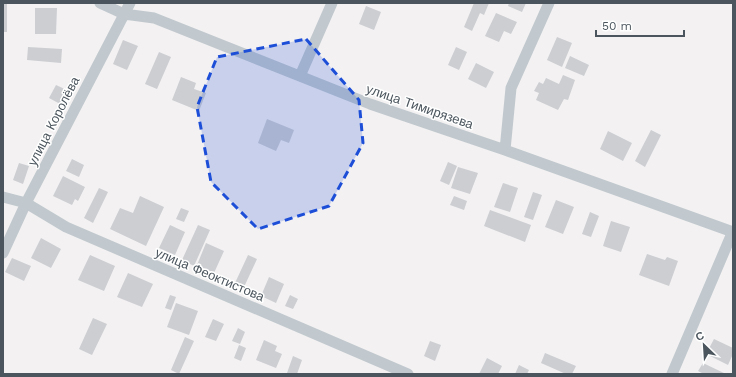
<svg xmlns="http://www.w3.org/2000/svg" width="736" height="377" font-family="'Work Sans',sans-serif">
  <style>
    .building { fill: #ccced2 }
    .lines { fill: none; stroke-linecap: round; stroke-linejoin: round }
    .minor { stroke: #c1c9ce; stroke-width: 11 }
    .marked { fill: #1d4ed8; fill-opacity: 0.2; stroke: #1d4ed8; stroke-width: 3; stroke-dasharray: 8 5; stroke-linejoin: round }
    .labels { text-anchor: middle; stroke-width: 3; stroke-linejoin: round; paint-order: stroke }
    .street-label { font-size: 13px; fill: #4b555d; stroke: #fff }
  </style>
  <rect width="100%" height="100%" fill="#f3f1f2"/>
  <path class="building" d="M474 3H489L484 15 480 13 472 31 464 27Z
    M509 3H526L522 12 508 6Z
    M3 4H7V32H3Z
    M366 6 381 12 374 30 359 24Z
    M35 8H57L56 34H35Z
    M496 13 517 22 511 34 504 31 499 42 485 36Z
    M557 37 572 43 562 67 547 60Z
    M123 40 138 46 127 70 113 64Z
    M28 47 62 49 61 63 27 60Z
    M456 47 467 52 459 70 448 65Z
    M159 52 171 57 157 89 145 84Z
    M570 56 589 65 584 76 565 68Z
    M476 63 494 72 486 88 468 79Z
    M563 75 575 80 568 100 564 99 558 110 536 100 539 93 534 91 539 82 543 84 546 78 559 84Z
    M181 77 196 83 194 89 206 93 199 111 172 100Z
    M56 85 69 91 62 105 49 98Z
    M267 119 294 130 289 143 281 140 276 151 258 143Z
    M651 130 661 135 645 167 635 161Z
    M608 131 632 143 623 161 600 149Z
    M72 159 84 165 79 177 66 171Z
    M448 162 457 166 449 185 440 181Z
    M19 163 29 166 23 184 13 180Z
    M458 167 478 173 470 194 451 188Z
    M63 176 85 187 78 201 75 199 72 205 53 196Z
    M503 183 518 188 510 212 494 207Z
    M99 188 108 192 93 223 84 218Z
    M533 192 542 195 533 220 524 217Z
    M140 196 164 207 146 246 110 229 120 208 133 213Z
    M454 196 467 201 464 210 450 205Z
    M556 200 574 207 563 234 545 227Z
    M181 208 189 211 184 222 176 219Z
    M490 210 531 225 525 242 484 226Z
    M590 212 599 216 591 237 582 234Z
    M611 221 630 227 621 252 603 246Z
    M170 225 185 232 175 255 159 248Z
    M198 225 210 230 194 266 182 260Z
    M41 238 61 249 51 268 31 258Z
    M206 243 224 251 214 273 197 265Z
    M647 254 665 260 667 257 678 261 669 286 639 275Z
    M90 255 115 266 104 291 78 280Z
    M248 255 257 259 244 287 235 283Z
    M12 258 31 266 24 281 5 272Z
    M128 273 153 284 142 307 117 297Z
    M269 277 284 284 276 303 261 296Z
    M170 295 176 297 171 310 165 308Z
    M290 295 298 299 293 309 285 306Z
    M176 303 198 311 189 335 167 327Z
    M93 318 107 324 92 355 79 349Z
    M213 319 224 324 216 341 205 337Z
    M238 328 245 332 240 344 232 341Z
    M185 337 194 341 179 374 171 370Z
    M714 339 733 348V354L728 365 706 354Z
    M264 340 277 346 275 351 282 354 276 368 256 360Z
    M430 341 441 345 435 361 424 356Z
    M239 345 246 348 241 361 234 358Z
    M545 353 576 366 572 374H566L541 363Z
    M293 356 302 360 297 374 287 373Z
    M487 358 502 366 498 374H479Z
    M703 363 726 374H704L698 371Z
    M519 365 529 370 527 374H515Z"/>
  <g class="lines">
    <path class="minor" d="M100 3 124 14 154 18 370 104 505 150 733 232
      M300 76 332 3
      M505 150 511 88 549 3
      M3 197 26 203 66 227 408 374
      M3 253 26 203 130 3
      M672 374 733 231"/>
  </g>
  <path class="marked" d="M306 39 359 100 363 143 329 206 258 229 211 182 197 107 217 57Z"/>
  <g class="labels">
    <g class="street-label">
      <text transform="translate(420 106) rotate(19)" y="5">улица Тимирязева</text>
      <text transform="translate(53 121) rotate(-63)" y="5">улица Королёва</text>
      <text transform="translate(210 274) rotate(23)" y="5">улица Феоктистова</text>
    </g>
  </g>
  <rect width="736" height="377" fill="none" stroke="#4b555d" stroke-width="8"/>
  <g transform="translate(704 345) rotate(335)" stroke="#ffffff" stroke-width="3" paint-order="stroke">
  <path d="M0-3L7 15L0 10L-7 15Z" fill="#4b555d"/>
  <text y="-6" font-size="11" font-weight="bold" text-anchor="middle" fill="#4b555d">С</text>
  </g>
  <path d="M596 30v6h88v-6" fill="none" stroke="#4b555d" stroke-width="2"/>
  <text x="602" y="30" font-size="12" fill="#4b555d" stroke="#ffffff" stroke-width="3" paint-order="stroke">50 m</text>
</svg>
